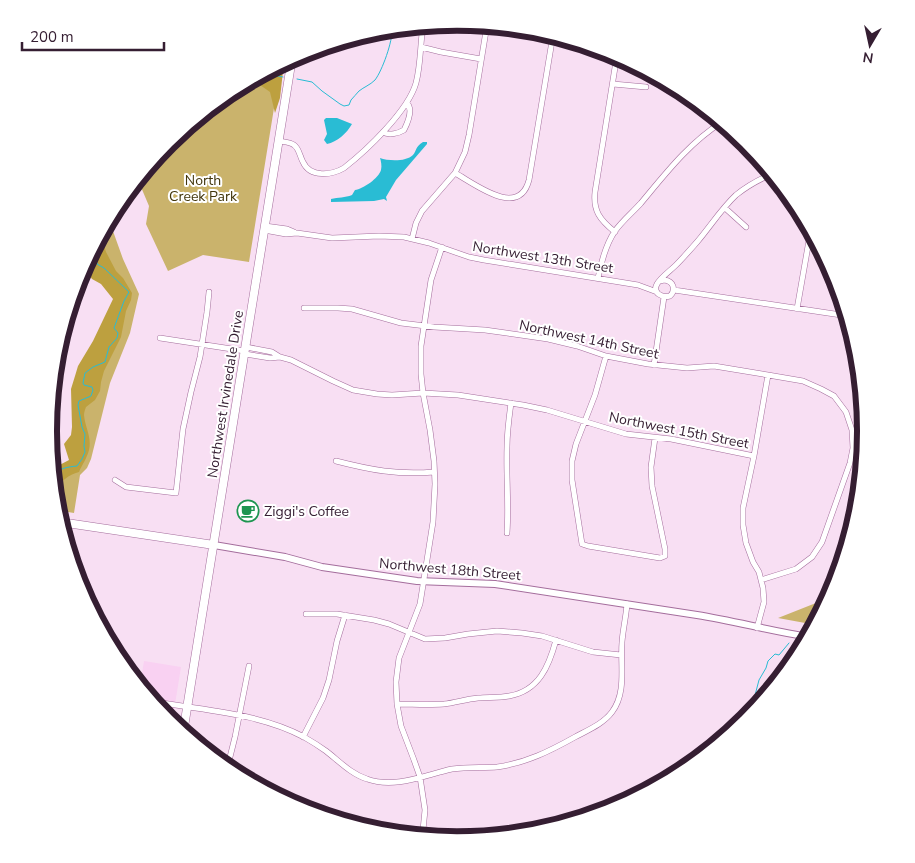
<svg xmlns="http://www.w3.org/2000/svg" width="915" height="863" font-family="'Nunito Sans',sans-serif">
  <style>
    .built { fill: #f9d1f2 }
    .green { fill: #cab36c }
    .forest { fill: #bda03f }
    .water { fill: #29bcd4 }
    .lines { fill: none; stroke-linecap: round; stroke-linejoin: round }
    .stream { stroke: #29bcd4; stroke-width: 1 }
    .minor-casing { stroke: #a46d9c; stroke-width: 6 }
    .tertiary-casing { stroke: #a46d9c; stroke-width: 8 }
    .secondary-casing { stroke: #a46d9c; stroke-width: 9 }
    .minor { stroke: #fff; stroke-width: 5 }
    .tertiary { stroke: #fff; stroke-width: 6 }
    .secondary { stroke: #fff; stroke-width: 8 }
    .labels { text-anchor: middle; stroke-width: 4; stroke-linejoin: round; paint-order: stroke }
    .park-label { font-size: 14px; fill: #42360c; stroke: #fff }
    .street-label { font-size: 14px; fill: #351e32; stroke: #fff }
    .poi-label { font-size: 14px; fill: #351e32; stroke: #fff; text-anchor: start }
    .rim { fill: none; stroke: #351e32; stroke-width: 6 }
  </style>
  <rect width="100%" height="100%" fill="#f8dff3"/>
  <path class="built" d="M144 661 181 667 172 723 140 686Z"/>
  <path class="green" d="M281 65 249 262 203 255 168 271 146 224 149 206 138 180 168 142 231 91Z
    M109 220 123 259 139 294 130 333 110 383 91 459 87 468 80 475 74 513 56 510 54 484 77 464 82 415 129 294 96 244Z
    M821 601 828 602 816 625 778 618Z"/>
  <path class="forest" d="M284 62 280 98 275 113 270 92 260 85H242Z
    M101 235 106 252 116 271 123 278 132 293 131 300 126 311 121 337 104 371 101 382 100 391 95 400 86 407C85 410 84 412 84 415 85 427 92 437 89 450 87 458 82 465 79 472 68 475 62 481 54 489L52 469 69 460 64 444 71 435 72 427 71 389 75 376 78 366 93 341 113 299 101 284 92 279 84 267Z"/>
  <path class="water" d="M326 118H337L352 124C347 133 337 142 327 144L324 140 327 134 324 120Z
    M423 142H427V144L396 180 386 197 387 201 384 199 374 201 331 202V199C338 197 345 198 352 195L355 190C363 189 379 178 381 170 382 166 381 161 380 158 388 161 406 162 413 155 417 150 415 147 423 142Z"/>
  <g class="lines">
    <path class="stream" d="M264 73 283 77
      M297 79 312 82 322 91 340 104 344 106 349 105 351 100C354 97 356 94 359 91 364 87 370 85 375 80 382 71 393 41 392 29
      M53 476C58 468 68 467 77 466L82 459 85 452 84 446 85 434 82 427 78 405 79 401 91 396 93 390 92 387 84 385 83 383 85 373 93 367 105 362 109 347 117 338 118 333 114 328 124 301 129 292 104 268 97 264 95 246
      M809 629 816 624
      M749 718 759 680 766 668 768 661 775 654 779 655 789 643"/>
    <g class="minor-casing">
      <path id="minor" d="M421 47 441 52 481 59
        M613 84 646 87
        M383 132C389 136 399 133 404 130 408 122 413 109 407 103
        M279 141C284 142 290 142 294 145 299 148 300 157 303 162 310 178 332 175 344 168 367 150 408 111 416 83 421 64 420 45 423 26
        M455 173C475 184 519 219 529 180L553 35
        M725 208 746 227
        M265 226 287 229 294 232
        M264 230 286 234 297 233 332 238 379 236 404 237 429 243 469 257 484 260 638 285 657 292
        M615 232C600 220 593 211 595 192L617 55
        M412 239 416 223 422 211 455 173 465 152 469 135 487 25
        M598 278C601 263 606 244 615 231 622 221 633 212 641 203 666 173 689 143 722 122
        M660 281 664 280C674 281 676 290 670 296 662 298 652 293 657 284 661 277 670 271 676 265 683 258 690 250 697 242 710 227 721 209 736 195 746 187 760 179 772 174
        M674 290 848 316
        M304 308H338L352 309 401 323 434 327 485 330 548 339 577 346 606 356 648 364 687 368 714 366 768 375 803 381 821 389 834 396 846 412 852 430 853 448 850 463 822 542 812 557 796 569 761 580
        M797 309 811 229
        M160 338 245 351
        M246 347 272 352 280 357 291 360 333 381 353 390 377 394 392 395 423 393 458 395 523 405 547 410 626 434 671 439 754 456
        M245 354 270 358 280 357
        M606 356 595 395 576 444 572 461V480L582 544 588 546 660 558 665 556V549L652 486 651 467 655 438
        M654 365 664 297
        M336 461C371 470 397 475 434 472
        M115 480 126 487 176 493 183 429 191 392 200 357 207 312 209 292
        M507 533C509 504 506 475 507 447 507 432 509 418 511 403
        M306 614H337L374 620 389 624 425 639 445 638 468 634 497 631 522 633 542 636 593 652 621 655
        M757 628 764 602 763 588 759 572 753 562 746 543 743 525V508L754 456 768 375
        M157 702C206 711 259 713 304 737 311 741 319 746 326 751 339 761 351 774 367 779 395 789 425 775 452 769 467 767 483 768 497 767 526 763 550 751 575 737 588 730 603 724 612 712 627 692 620 665 622 642 623 629 626 617 627 604
        M397 704C412 704 428 705 444 704 455 703 466 699 478 698 488 697 499 698 509 696 539 691 549 666 556 640
        M303 737 323 698 329 680 337 641 345 615
        M227 769 235 737 249 666
        M425 837 423 830 425 810 420 777 414 760 401 726 397 704 396 682 399 658 420 604 433 522 435 484 434 461 430 430 423 393 421 374V346L431 280 442 247
        M491 837 503 836"/>
    </g>
    <g class="tertiary-casing">
      <path id="tertiary" d="M214 545 285 557 322 567 417 581 495 584 697 615C734 621 771 631 809 637"/>
    </g>
    <g class="secondary-casing">
      <path id="secondary" d="M60 522 214 545
        M183 733 292 58"/>
    </g>
    <use href="#minor" class="minor"/>
    <use href="#tertiary" class="tertiary"/>
    <use href="#secondary" class="secondary"/>
  </g>
  <defs>
    <g id="cafe-ring" transform="scale(1.125)"><circle r="9.5" fill="#fff" stroke="#1e9551" stroke-width="1.5"/><path d="M-5.5-4.5H6V0H3Q3 3.5 0 3.5H-2.5Q-5.5 3.5-5.5 0ZM3-3.2v2h1.7v-2ZM-6 4.5H4V6H-6Z" fill="#1e9551"/></g>
  </defs>
  <g fill-rule="evenodd">
    <use href="#cafe-ring" x="248" y="511"/>
  </g>
  <g class="labels">
    <g class="park-label">
      <text x="203" y="185">North<tspan x="203" dy="16">Creek Park</tspan></text>
    </g>
    <g class="street-label">
      <text transform="translate(543 257) rotate(9)" y="5">Northwest 13th Street</text>
      <text transform="translate(589 339) rotate(12)" y="5">Northwest 14th Street</text>
      <text transform="translate(225 394) rotate(-81)" y="5">Northwest Irvinedale Drive</text>
      <text transform="translate(679 430) rotate(11)" y="5">Northwest 15th Street</text>
      <text transform="translate(450 569) rotate(5)" y="5">Northwest 18th Street</text>
    </g>
    <g class="poi-label">
      <text x="264" y="516">Ziggi's Coffee</text>
    </g>
  </g>
  <path d="M0 0H915V863H0ZM57 431a400 400 0 1 1 800 0a400 400 0 1 1-800 0Z" fill="#fff" fill-rule="evenodd"/>
  <path class="rim" d="M57 431a400 400 0 1 1 800 0a400 400 0 1 1-800 0Z"/>
  <g transform="translate(870 45) rotate(189)" stroke="#ffffff" stroke-width="4" paint-order="stroke">
  <path d="M0-4L9 19L0 12L-9 19Z" fill="#351e32"/>
  <text y="-8" font-size="14" font-weight="bold" text-anchor="middle" fill="#351e32">N</text>
  </g>
  <path d="M22 42v8h142v-8" fill="none" stroke="#351e32" stroke-width="2.5"/>
  <text x="30" y="42" font-size="15" fill="#351e32" stroke="#ffffff" stroke-width="4" paint-order="stroke">200 m</text>
</svg>
